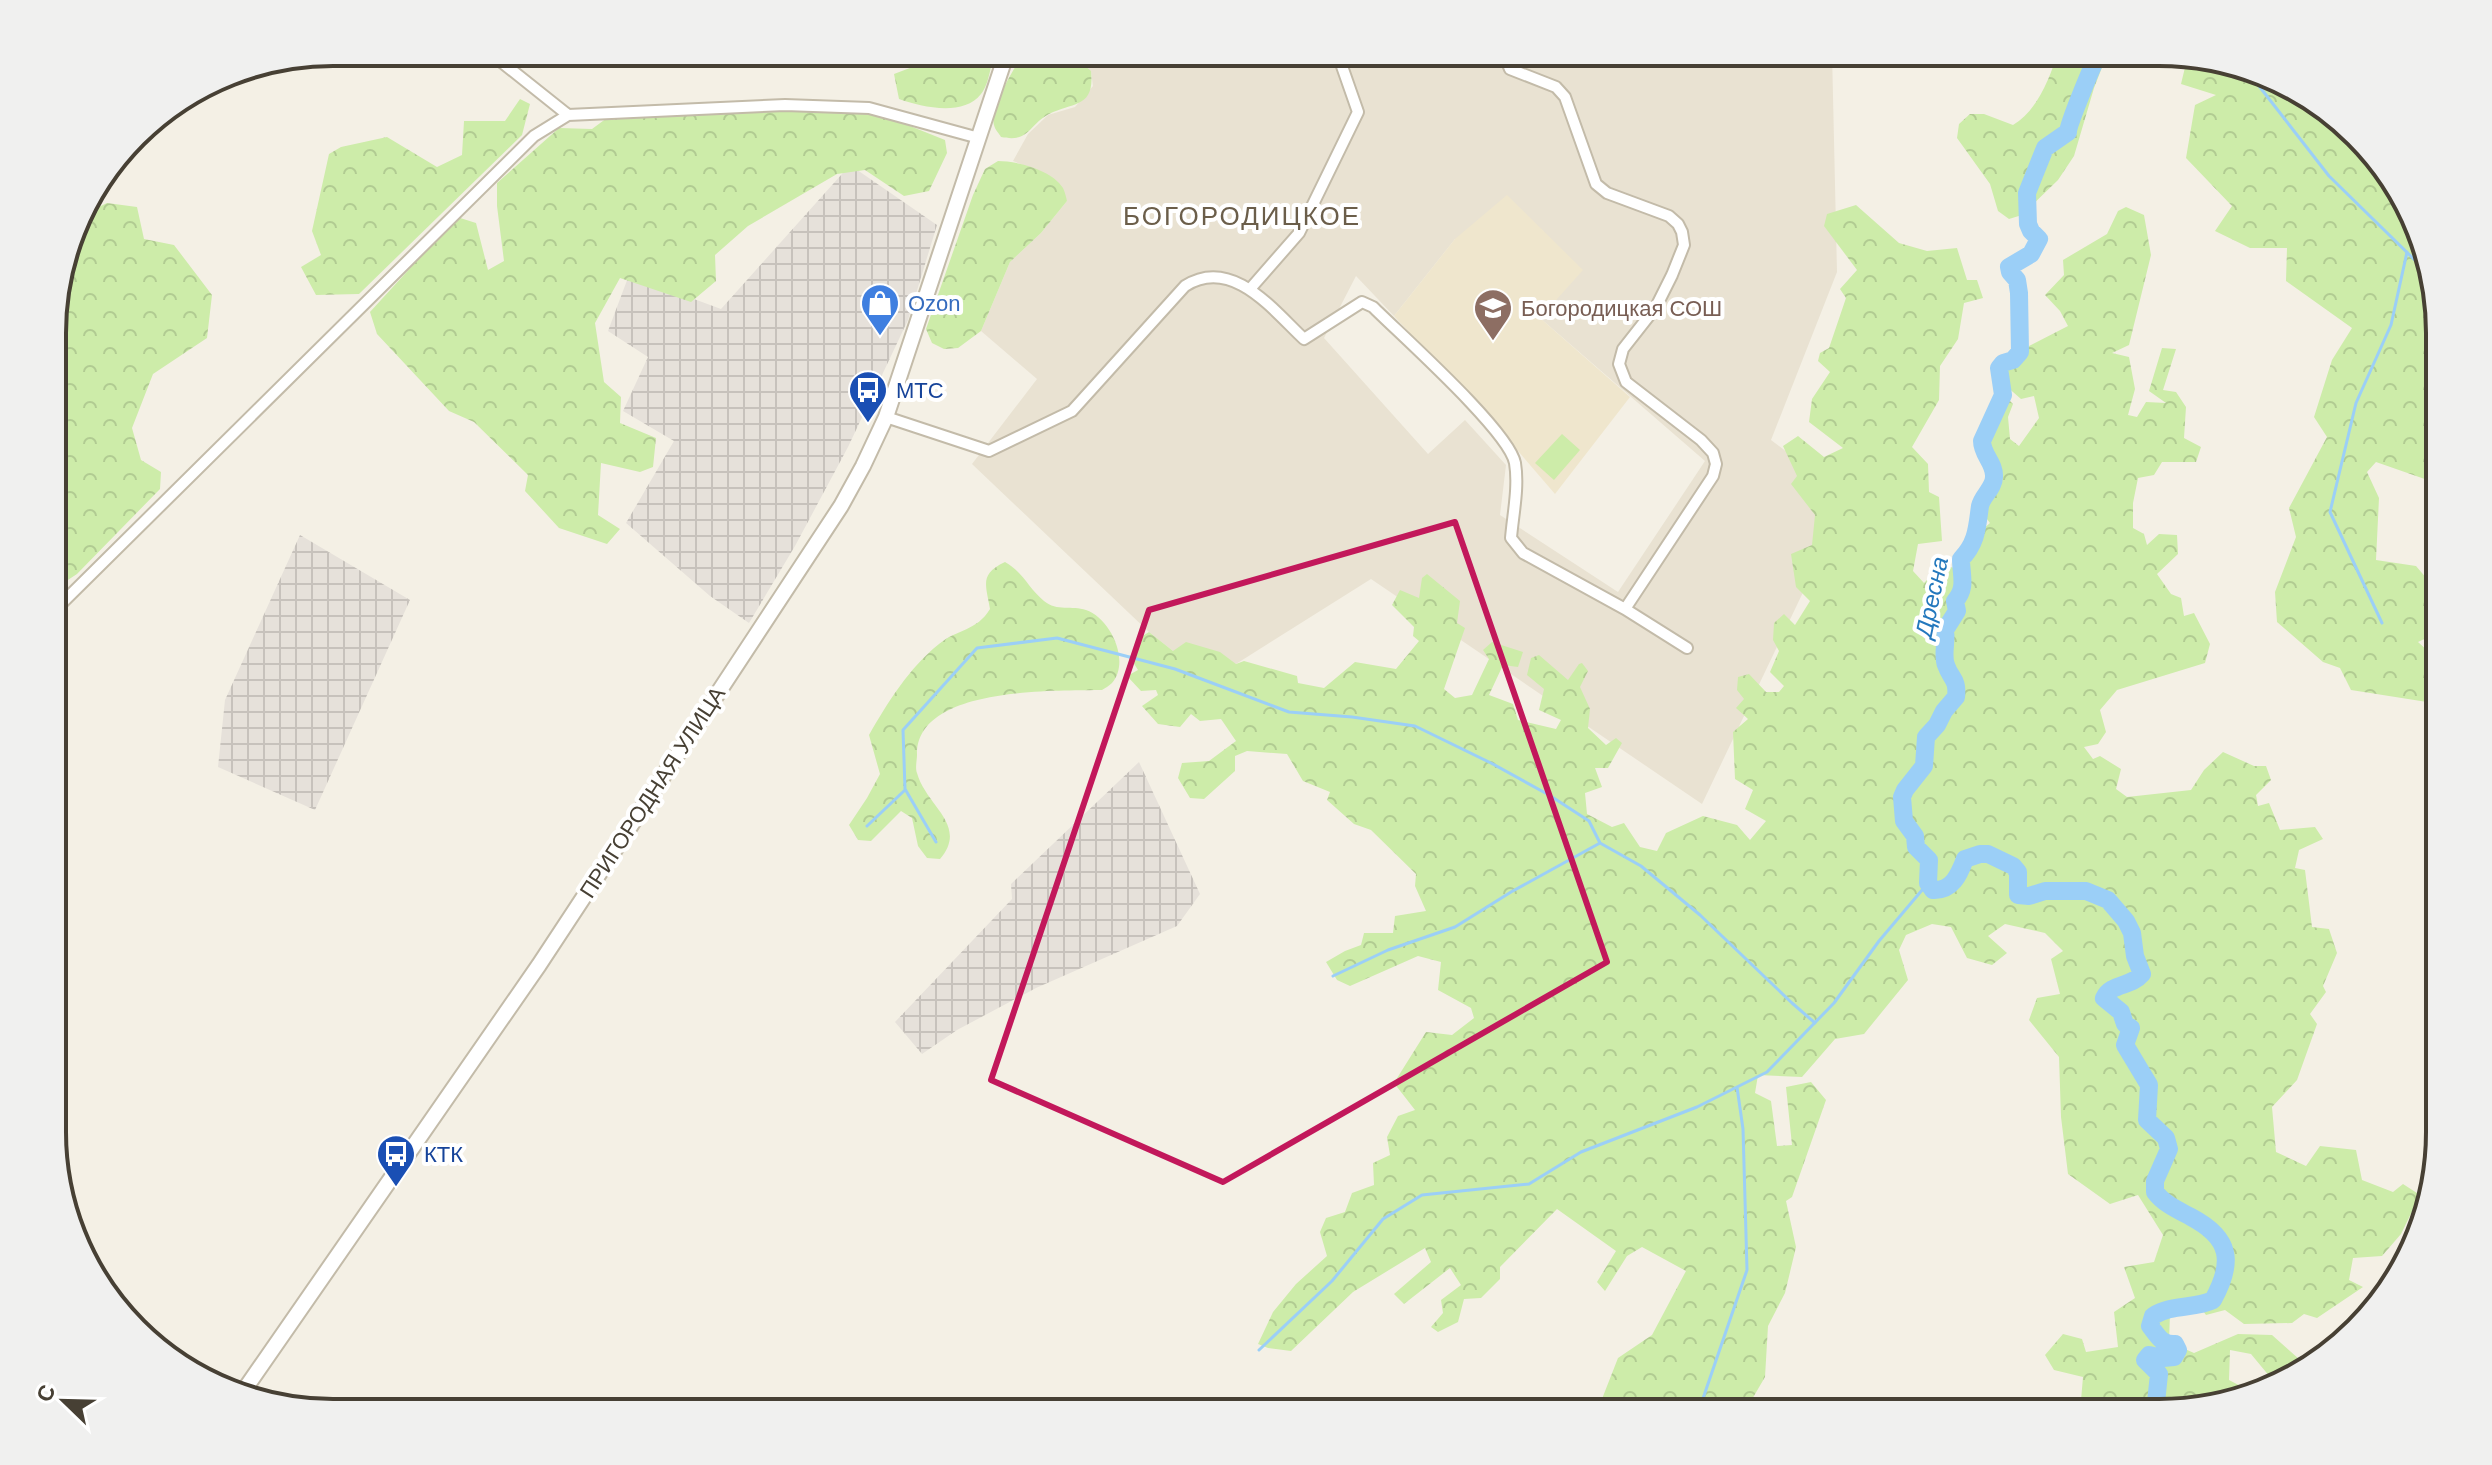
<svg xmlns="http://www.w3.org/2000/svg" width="2492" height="1465" font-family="Helvetica,sans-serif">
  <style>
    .residential { fill: #e9e2d2; fill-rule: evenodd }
    .industrial { fill: url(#industrial-grid) }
    .education { fill: #efe6cd }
    .grass { fill: #cdeca9 }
    .forest { fill: url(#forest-crowns) }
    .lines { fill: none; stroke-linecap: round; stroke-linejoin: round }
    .stream { stroke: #9bcff7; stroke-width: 3 }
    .river { stroke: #9bcff7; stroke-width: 18 }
    .minor-casing { stroke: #c3bba9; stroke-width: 14 }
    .tertiary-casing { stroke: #c3bba9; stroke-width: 18 }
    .minor { stroke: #fff; stroke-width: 10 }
    .tertiary { stroke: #fff; stroke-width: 14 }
    .marked { fill: none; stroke: #c2185b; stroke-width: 6; stroke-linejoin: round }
    .labels { text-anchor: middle; stroke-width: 8; stroke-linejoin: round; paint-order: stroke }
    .shop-label { font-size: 22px; fill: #366cbe; stroke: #fff; text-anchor: start }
    .education-label { font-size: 22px; fill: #785e54; stroke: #fff; text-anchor: start }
    .transit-label { font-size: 22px; fill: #164399; stroke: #fff; text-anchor: start }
    .street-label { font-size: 22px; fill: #474034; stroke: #fff }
    .water-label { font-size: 24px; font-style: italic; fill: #2378bd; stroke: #fff }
    .quarter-label { font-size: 26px; letter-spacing: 2px; fill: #6b5e4a; stroke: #fff }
    .rim { fill: none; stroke: #474034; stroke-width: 4 }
  </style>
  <defs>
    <pattern id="industrial-grid" width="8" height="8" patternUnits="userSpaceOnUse" patternTransform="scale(2)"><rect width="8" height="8" fill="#e6e1da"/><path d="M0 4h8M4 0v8" fill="none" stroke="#c7c2bc"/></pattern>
    <pattern id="forest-crowns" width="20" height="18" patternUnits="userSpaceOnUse" patternTransform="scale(2)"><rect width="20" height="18" fill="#cdeca9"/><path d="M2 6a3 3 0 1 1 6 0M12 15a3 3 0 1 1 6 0" fill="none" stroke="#b1cb92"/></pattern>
  </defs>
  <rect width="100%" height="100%" fill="#f4f0e5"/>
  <path class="residential" d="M1081 52H1832L1837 272 1771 440 1848 498 1702 804 1371 579 1236 664 1173 651 1149 632 972 464 1037 379 981 331 1010 262 1041 233 1067 201 1052 177 1013 161 1028 134 1048 115 1075 107 1093 86 1091 72 1080 61ZM1455 239 1540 318 1705 461 1618 592 1500 515 1506 465 1465 420 1428 454 1324 338 1356 276 1394 316Z"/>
  <path class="industrial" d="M850 165 937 225 908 320 848 447 795 546 749 623 710 596 626 523 674 441 623 411 648 357 608 331 629 275 721 309Z
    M300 535 410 600 315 810 218 767 225 700Z
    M1139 762 1200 894 1177 926 1036 988 957 1030 922 1054 895 1022 1012 899 1011 884Z"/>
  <path class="education" d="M1507 195 1583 270 1540 318 1630 397 1555 494 1494 423 1394 316 1455 239Z"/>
  <path class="grass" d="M1562 434 1580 450 1554 480 1535 463Z"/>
  <path class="forest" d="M912 52H994C991 64 989 85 981 94 963 117 922 107 899 99L894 74 923 63Z
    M1026 52C1054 52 1069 51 1091 71 1095 108 1074 102 1049 114 1028 125 1030 143 1001 137 999 133 995 130 994 125 989 110 1015 64 1026 52Z
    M2058 52H2108L2094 88 2074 156 2058 180 2022 215 2009 219 1998 211 1990 184 1957 138 1959 124 1970 114H1984L2013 125C2037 111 2050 78 2058 52Z
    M2187 59 2300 90 2402 192 2439 314V484L2376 462 2367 472 2379 498 2376 560 2416 566 2439 593V632L2418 642 2439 661V672L2427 702 2351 690 2340 668 2323 662 2277 622 2275 592 2296 537 2289 508 2327 437 2314 417 2332 360 2352 328 2286 281 2287 248H2250L2215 231 2232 206 2186 158 2195 105 2216 95 2181 84Z
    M520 99 530 104 522 135 359 294 316 295 301 267 321 255 312 231 329 154 341 147 387 137 437 167 462 155 464 121H505Z
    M786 110 875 112 945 140 947 153 929 191 904 196 865 170 837 174 748 226 715 255 716 281 691 302 620 278 595 323 604 382 621 397 620 423 656 438 653 467 640 472 601 463 598 515 620 529 607 544 559 528 525 491 528 475 474 422 449 411 377 334 370 312 457 217 476 223 488 270 504 261 497 206V183L559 128 592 129 611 115Z
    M998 161C1017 161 1052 170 1063 188 1065 192 1066 197 1067 201L1041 233 1010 262 981 331 958 348 944 349 932 343 926 329 973 195 985 169Z
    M107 203 137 207 144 239 174 245 212 295 207 338 153 374 132 428 141 460 161 472 160 489 77 574 54 589V296L62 272 76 248 75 227 78 217Z
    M1856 205 1899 243 1927 251 1957 248 1967 280H1977L1983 298 1964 303 1958 339 1940 366 1939 400 1912 447 1928 464 1929 492 1939 497 1942 541 1918 544 1913 571 1924 583 1941 566 1957 568 1966 544 1990 523 1981 511 1998 490 1984 451 1989 428 1997 425 1995 403 2005 396 2013 404 2008 417 2010 439 2019 446 2039 418 2034 396 2021 399 2005 385 2003 366 2029 346 2068 326 2060 311 2045 295 2064 275 2063 260 2107 234 2118 211 2126 207 2144 215 2151 255 2129 345 2112 353 2129 357 2135 389 2128 415 2137 417 2146 402 2166 403 2149 391 2162 348 2176 349 2163 390 2176 392 2186 407 2184 438 2201 447 2196 462H2162L2154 475 2138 478 2133 503V528L2144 534 2147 545 2159 534 2177 535 2178 554 2157 574 2171 594 2181 598 2184 616 2194 613 2210 644 2205 663 2117 690 2100 710 2106 732 2098 744 2084 747 2093 759 2100 756 2121 769 2116 789 2127 797 2191 790 2204 770 2223 752 2254 766H2266L2271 780 2256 795 2258 806 2269 803 2280 830 2315 827 2323 839 2299 850 2295 868 2305 870 2312 927 2329 929 2337 953 2323 986 2326 992 2310 1014 2317 1024 2297 1080 2272 1107 2276 1152 2306 1166 2320 1146 2356 1150 2362 1180 2393 1192 2403 1184 2420 1195 2401 1234 2382 1256 2353 1258 2349 1280 2363 1287 2317 1318 2304 1314 2292 1323 2244 1324 2225 1310 2206 1315 2193 1297 2170 1313 2169 1342 2194 1353 2238 1334 2272 1335 2308 1367 2300 1375 2293 1377 2290 1375 2275 1383 2251 1354 2230 1350 2229 1380 2250 1391 2234 1395 2223 1391 2207 1398 2209 1403 2177 1412H2080L2083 1377 2054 1370 2045 1355 2063 1334 2082 1339 2086 1352 2118 1347 2114 1312 2135 1298 2124 1267 2154 1262 2163 1235 2138 1195 2110 1204 2068 1174 2061 1117 2059 1057 2029 1020 2037 998 2060 994 2051 959 2063 951 2045 933 2005 924 1988 936 2007 953 1992 965 1967 958 1951 927 1932 924 1906 935 1899 950 1908 980 1864 1034 1835 1039 1802 1077 1758 1075 1755 1093 1771 1101 1777 1146 1792 1145 1786 1087 1811 1082 1826 1100 1792 1197 1786 1201 1796 1247 1785 1293 1768 1326 1765 1377 1744 1413H1604L1600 1404 1618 1358 1652 1335 1686 1271 1642 1247 1627 1256 1605 1291 1597 1282 1616 1251 1557 1209 1500 1267V1279L1481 1298 1464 1299 1458 1322 1438 1332 1431 1327 1443 1313 1441 1300 1461 1285 1450 1268 1404 1304 1394 1294 1431 1262 1425 1248 1353 1292 1291 1351 1268 1348 1258 1344 1273 1312 1296 1284 1327 1256 1320 1232 1326 1218 1345 1212 1352 1193 1374 1185 1373 1163 1390 1155 1387 1137 1398 1116 1415 1110 1394 1083 1426 1032 1452 1035 1474 1018 1471 1008 1438 990 1441 962 1418 956 1350 986 1337 980 1326 962 1345 951 1361 945 1364 933H1393L1395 916 1426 911 1415 886 1416 874 1371 830 1354 824 1327 800 1330 792 1303 781 1287 754 1247 751 1235 756V771L1204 799 1190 798 1178 778 1182 763 1209 761 1236 741 1221 719 1200 721 1191 714 1180 727 1158 724 1142 706 1158 695 1156 690 1141 691 1127 676 1138 670 1131 659 1141 637 1149 632 1173 651 1186 642 1220 652 1236 664 1244 661 1297 676 1298 683 1324 688 1355 662 1396 669 1419 641 1413 636 1414 627 1392 605 1400 590 1419 598 1422 578 1427 574 1460 601 1457 623 1465 628 1444 689 1455 698 1472 695 1489 659 1483 650 1492 642 1523 652 1518 667 1503 665 1489 695 1513 704 1518 720 1556 729 1561 720 1539 710 1544 689 1527 675 1531 658 1539 655 1568 680 1579 664 1582 663 1588 671 1580 687 1590 709 1588 728 1606 745 1616 738 1622 743 1608 768H1595L1602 787 1585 793 1587 814 1612 827 1624 823 1640 847 1657 851 1666 833 1703 816 1737 825 1750 840 1766 821 1745 809 1753 790 1735 779 1733 732 1748 719 1736 708 1744 699 1737 690 1738 677 1749 674 1766 692H1779L1784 686 1770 672 1779 651 1773 640 1774 623 1784 614 1795 625 1810 601 1796 587 1791 554 1812 545 1815 515 1791 484 1797 476 1783 446 1798 436 1824 457 1843 448 1809 422 1812 399 1830 372 1818 361 1820 353 1829 348 1846 298 1840 289 1857 270 1824 226 1827 214Z
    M1005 562C1023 572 1029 589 1044 601 1057 612 1072 605 1086 610 1110 618 1131 661 1112 683 1109 686 1105 688 1102 690 1054 691 916 686 917 755 917 760 915 768 917 773 926 806 969 825 940 859L927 858 918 846 912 818 901 811 871 841 858 840 849 825 867 798 880 774 869 735C888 702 909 668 939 644 957 629 977 631 990 609 986 585 979 574 1005 562Z"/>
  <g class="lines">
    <path class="stream" d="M2252 77 2329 176 2426 271
      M2382 623 2330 512 2356 403 2391 325 2407 252
      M867 826 905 790
      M936 842 905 789 903 730 977 648 1057 638 1175 669 1289 712 1352 717 1415 726 1491 763 1549 795 1589 821 1600 843
      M1333 976 1388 950 1455 927 1511 892 1600 843 1641 866 1700 915 1792 1003 1815 1023
      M1259 1350 1332 1281 1383 1219 1422 1195 1529 1184 1581 1152 1697 1107 1767 1072 1834 1003 1879 941 1928 883
      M1698 1413 1747 1270 1743 1129 1737 1087"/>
    <path class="river" d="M2100 52C2095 58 2068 125 2068 132L2045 148 2027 193 2028 224 2031 231 2039 239 2031 254 2009 267 2010 272 2017 280 2019 293 2020 352 2013 360 2003 363 1999 368 2003 395 1982 441C1982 455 1995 463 1994 477 1994 488 1982 496 1980 506 1977 527 1977 543 1961 559 1961 575 1967 588 1955 601L1957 611 1945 630C1947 641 1942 655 1946 665 1951 680 1958 678 1956 697L1944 711 1937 725 1926 737 1924 766 1905 790 1902 797 1904 821 1915 836 1916 847 1929 860 1928 883 1933 890C1952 891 1959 875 1965 859L1980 854H1988L2013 866 2018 872V895L2029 896 2045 891H2086L2108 900 2126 921 2132 933 2135 956 2142 974C2131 987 2111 983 2104 998L2121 1012 2125 1024 2131 1028 2125 1045 2149 1085 2147 1120 2166 1138 2169 1149 2155 1181V1192C2164 1204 2178 1210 2191 1217 2231 1238 2234 1262 2213 1300 2194 1309 2172 1304 2153 1316L2150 1326C2158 1336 2162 1345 2175 1344L2178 1350 2174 1357 2163 1358 2149 1355 2145 1360 2159 1374 2155 1412"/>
    <g class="minor-casing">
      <path id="minor" d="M489 52 568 115
        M1503 52 1510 69 1556 87 1565 97 1596 184 1607 193 1669 216 1678 224 1682 232 1684 245 1672 275 1656 307 1623 349 1619 364 1626 382 1701 440 1713 453 1716 464 1713 476 1625 609
        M1250 289 1299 233 1358 112 1337 52
        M886 417 989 451 1072 411 1185 286C1232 256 1273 310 1304 339L1362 302 1373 307C1401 335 1509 431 1515 463 1519 487 1513 514 1511 538L1523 553 1625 609 1687 648
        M54 611 534 136 568 115 785 105 869 108 979 138"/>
    </g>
    <g class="tertiary-casing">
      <path id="tertiary" d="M245 1389 539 965 841 506 863 466 886 417 1007 52"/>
    </g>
    <use href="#minor" class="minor"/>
    <use href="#tertiary" class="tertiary"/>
  </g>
  <path class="marked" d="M1455 522 1607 962 1223 1182 991 1080 1149 610Z"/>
  <defs>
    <g id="shop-pin" transform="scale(2)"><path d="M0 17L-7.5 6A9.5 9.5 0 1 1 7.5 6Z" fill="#3f7fe0" stroke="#fff"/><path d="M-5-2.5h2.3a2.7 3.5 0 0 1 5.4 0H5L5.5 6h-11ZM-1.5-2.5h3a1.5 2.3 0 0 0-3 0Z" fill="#fff"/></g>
    <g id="school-pin" transform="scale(2)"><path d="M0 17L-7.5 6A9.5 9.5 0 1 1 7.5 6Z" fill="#8d6e63" stroke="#fff"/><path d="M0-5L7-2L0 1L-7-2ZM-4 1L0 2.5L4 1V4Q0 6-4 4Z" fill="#fff"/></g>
    <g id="bus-pin" transform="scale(2)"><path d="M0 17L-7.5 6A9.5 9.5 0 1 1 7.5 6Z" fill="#1a4fb4" stroke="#fff"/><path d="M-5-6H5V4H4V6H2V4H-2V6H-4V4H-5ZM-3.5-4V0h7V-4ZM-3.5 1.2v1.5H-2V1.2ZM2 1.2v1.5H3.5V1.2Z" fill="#fff"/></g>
  </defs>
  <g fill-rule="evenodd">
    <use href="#shop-pin" x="880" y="303"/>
    <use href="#school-pin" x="1493" y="308"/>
    <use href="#bus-pin" x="868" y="390"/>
    <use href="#bus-pin" x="396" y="1154"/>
  </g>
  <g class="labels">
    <g class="shop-label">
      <text x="908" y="311">Ozon</text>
    </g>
    <g class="education-label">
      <text x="1521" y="316">Богородицкая СОШ</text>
    </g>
    <g class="transit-label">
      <text x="896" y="398">МТС</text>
      <text x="424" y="1162">КТК</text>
    </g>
    <g class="street-label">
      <text transform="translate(652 792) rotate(-57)" y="8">ПРИГОРОДНАЯ УЛИЦА</text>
    </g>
    <g class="water-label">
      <text transform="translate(1932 597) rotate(-78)" y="8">Дресна</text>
    </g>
    <g class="quarter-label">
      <text x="1242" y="225">БОГОРОДИЦКОЕ</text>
    </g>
  </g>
  <path d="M0 0H2492V1465H0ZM333 66H2159A267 267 0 0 1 2426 333V1132A267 267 0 0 1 2159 1399H333A267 267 0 0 1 66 1132V333A267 267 0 0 1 333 66Z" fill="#f0f0ef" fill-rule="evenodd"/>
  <path class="rim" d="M333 66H2159A267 267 0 0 1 2426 333V1132A267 267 0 0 1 2159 1399H333A267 267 0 0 1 66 1132V333A267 267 0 0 1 333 66Z"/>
  <g transform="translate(64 1401) rotate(293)" stroke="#ffffff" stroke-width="6" paint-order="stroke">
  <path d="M0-6L14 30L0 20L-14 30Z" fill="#474034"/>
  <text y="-12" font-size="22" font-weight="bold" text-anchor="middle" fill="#474034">С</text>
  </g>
</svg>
